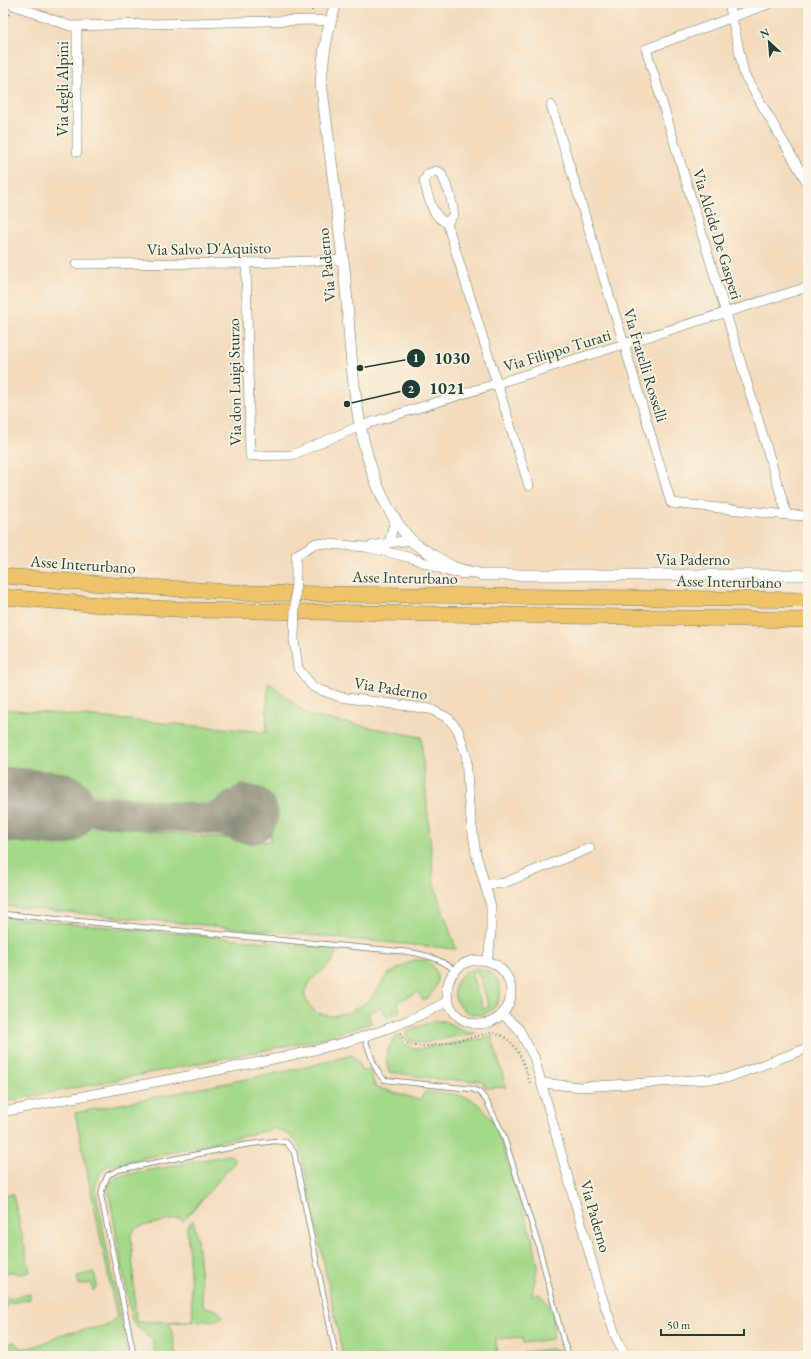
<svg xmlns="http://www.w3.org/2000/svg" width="811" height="1359" font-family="'EB Garamond',serif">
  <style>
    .green { fill: #a4d98a; stroke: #628b5f; fill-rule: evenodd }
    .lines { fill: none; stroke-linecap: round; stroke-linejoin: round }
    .taxiway { stroke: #898c78; stroke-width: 30 }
    .runway { stroke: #898c78; stroke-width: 75 }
    .service-casing { stroke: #697464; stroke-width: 6 }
    .minor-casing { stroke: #697464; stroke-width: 10 }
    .tertiary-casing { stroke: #697464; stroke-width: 12 }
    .trunk-casing { stroke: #697464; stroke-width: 16 }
    .path { stroke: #697464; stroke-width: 2; stroke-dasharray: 1 3; stroke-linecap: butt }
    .service { stroke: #fff; stroke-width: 4.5 }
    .minor { stroke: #fff; stroke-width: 9 }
    .tertiary { stroke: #fff; stroke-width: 11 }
    .trunk { stroke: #efc469; stroke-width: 15 }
    .minor-bridge-casing { stroke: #697464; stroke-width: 10; stroke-linecap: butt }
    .minor-bridge { stroke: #fff; stroke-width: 9 }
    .labels { text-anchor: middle; stroke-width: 3.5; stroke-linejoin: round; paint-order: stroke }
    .street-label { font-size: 16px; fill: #1f3d34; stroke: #fcf5e5 }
    .leader { fill: none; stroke: #1f3d34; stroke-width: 1.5 }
    .callout-dot { fill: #1f3d34; stroke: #fcf5e5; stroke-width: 1.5 }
    .mark-label { font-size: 12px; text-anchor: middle; font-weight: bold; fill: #fff }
    .callout-label { font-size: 17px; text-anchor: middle; font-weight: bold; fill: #1f3d34; stroke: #fcf5e5; stroke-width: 3.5; stroke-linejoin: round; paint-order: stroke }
  </style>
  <rect width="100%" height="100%" fill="#fcf5e5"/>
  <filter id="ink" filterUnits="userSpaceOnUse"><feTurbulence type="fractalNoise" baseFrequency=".025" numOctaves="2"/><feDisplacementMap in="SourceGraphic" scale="8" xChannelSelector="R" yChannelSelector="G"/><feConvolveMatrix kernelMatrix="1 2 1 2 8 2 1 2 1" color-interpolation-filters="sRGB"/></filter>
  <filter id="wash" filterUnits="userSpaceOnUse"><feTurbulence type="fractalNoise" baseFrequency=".012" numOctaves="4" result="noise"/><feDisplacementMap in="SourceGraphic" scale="16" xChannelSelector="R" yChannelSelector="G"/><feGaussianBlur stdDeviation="0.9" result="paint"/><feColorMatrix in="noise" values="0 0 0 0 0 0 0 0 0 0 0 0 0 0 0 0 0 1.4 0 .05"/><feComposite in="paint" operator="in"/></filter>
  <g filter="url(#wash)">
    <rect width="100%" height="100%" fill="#f3dbbc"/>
    <path class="green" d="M268 682 310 716 421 737 434 884 456 949 3 906V817L267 842 271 839C271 829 273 815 271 805 266 789 247 780 233 790 229 793 226 800 222 805L216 806 3 786V709L266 732Z
      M3 917 331 948 336 953C329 970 324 967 313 979 309 982 307 988 304 992L307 1003 317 1013 332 1016 350 1012 369 1001 387 975 414 960H427C443 974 439 989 423 1001L418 992 397 1002 400 1011 387 1017 382 1008 368 1013 371 1023 321 1039 3 1102Z
      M479 968C516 976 499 1025 469 1013 462 1010 457 1004 455 997 452 981 464 969 479 968ZM478 971 489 1007 483 1009 471 973Z
      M433 1021H444L461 1029 475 1033 422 1043 409 1040 405 1032Z
      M398 1035 404 1044 417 1049 492 1037 506 1087 486 1088 482 1081 444 1080 389 1072C384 1056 386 1047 398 1035Z
      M352 1055 359 1062 361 1071 370 1070 375 1087 420 1100 425 1092C438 1093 463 1093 474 1101 482 1106 489 1116 495 1124L533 1241 538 1265 532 1295 539 1294C542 1297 545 1300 548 1304 554 1313 555 1328 552 1339L523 1343 522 1337 496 1339 497 1356H343L301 1151C294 1137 290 1133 274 1129L108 1166 100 1173 95 1187 128 1356H3V1352L8 1350 6 1344 15 1342 19 1348H28L42 1344 59 1335 109 1325 114 1319 117 1318 75 1113 302 1068Z
      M229 1155 233 1157 235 1160 234 1163 183 1221 181 1218 137 1227 131 1234 136 1322 193 1321 187 1227 193 1220 197 1238 203 1305C211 1310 215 1307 222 1315L221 1319 219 1320 170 1323 176 1356H156L152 1340 134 1324 132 1320 108 1188C110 1181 114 1178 120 1176Z
      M13 1194 30 1272 20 1274 12 1272 3 1274V1196Z
      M94 1272 97 1286 93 1291 91 1283 79 1285 77 1276Z
      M3 1291H4L6 1299 30 1294V1299L6 1304 7 1308 3 1309Z
      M550 1349 561 1350 563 1356H525L524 1352Z"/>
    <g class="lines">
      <path class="taxiway" d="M58 809 210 819C216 820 223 821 229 823 244 828 257 837 264 815L262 808 257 802 245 799 236 804 222 814 210 819"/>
      <path class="runway" d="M3 804 58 809"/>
    </g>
  </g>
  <g filter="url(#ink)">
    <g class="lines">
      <g class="service-casing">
        <path id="service" d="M3 914 409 952C427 955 440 959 455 970
          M364 1036C369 1048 374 1072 385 1080L472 1089 479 1092 486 1100 503 1134 538 1244 564 1343 569 1356
          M134 1356 101 1196 103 1186 108 1175 118 1170 244 1145 275 1141 286 1142 294 1152 336 1356"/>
      </g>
      <g class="minor-casing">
        <path id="minor" d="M8 3 70 26 311 20 330 21
          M729 3 744 74 808 184
          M771 3 646 49 787 515
          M551 105 624 344 671 503 787 515 808 516
          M77 152V26
          M436 171 441 173 450 194 454 214 447 223C432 217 429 199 425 185L424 181 428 174Z
          M447 223 529 486
          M246 263 250 456 292 455 360 426 808 287
          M76 264 246 263 343 260
          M389 543 411 540
          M371 546 389 543 395 519
          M296 574V555L316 543 366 547 412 558 450 572 465 574
          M294 639 298 668 313 687 340 697 430 709 448 718 458 730 466 755 469 806 476 854 491 906V933L489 952 486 961
          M485 885 504 883 590 848
          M447 992a32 32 0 1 1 64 0a32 32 0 1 1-64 0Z
          M502 1014 519 1029 534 1057 601 1294 616 1337 625 1356
          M541 1083 580 1087 727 1078 808 1048
          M3 1112C71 1098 140 1085 208 1072 290 1056 375 1042 448 1001"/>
      </g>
      <g class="tertiary-casing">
        <path id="tertiary" d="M336 3C327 29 323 55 321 82 329 144 337 206 344 268 353 354 349 471 410 539 415 545 445 563 453 567 462 571 473 572 482 575H808"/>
      </g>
      <g class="trunk-casing">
        <path id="trunk" d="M3 576 115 585 250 593 808 600
          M3 597 114 606 194 610 808 620"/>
      </g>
      <path class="path" d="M312 11V3
        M3 19H5L10 14
        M401 1033C403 1038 405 1042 411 1045 427 1051 473 1036 491 1033 516 1035 523 1062 530 1083"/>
      <use href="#service" class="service"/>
      <use href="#minor" class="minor"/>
      <use href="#tertiary" class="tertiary"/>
      <use href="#trunk" class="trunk"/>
      <g class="minor-bridge-casing">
        <path id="minor-bridge" d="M294 639 296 574"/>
      </g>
      <use href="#minor-bridge" class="minor-bridge"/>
    </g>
  </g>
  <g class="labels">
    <g class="street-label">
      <text transform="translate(62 89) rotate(-90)" y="6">Via degli Alpini</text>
      <text transform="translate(718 234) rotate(73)" y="6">Via Alcide De Gasperi</text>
      <text transform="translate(209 248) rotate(-1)" y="6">Via Salvo D'Aquisto</text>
      <text transform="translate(326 265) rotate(-96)" y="6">Via Paderno</text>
      <text transform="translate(557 350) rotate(-17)" y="6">Via Filippo Turati</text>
      <text transform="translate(646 365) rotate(73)" y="6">Via Fratelli Rosselli</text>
      <text transform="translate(234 382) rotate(-91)" y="6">Via don Luigi Sturzo</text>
      <text x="693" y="565">Via Paderno</text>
      <text transform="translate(83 564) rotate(4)" y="6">Asse Interurbano</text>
      <text transform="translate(405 577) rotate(1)" y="6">Asse Interurbano</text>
      <text transform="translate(729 581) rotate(1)" y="6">Asse Interurbano</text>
      <text transform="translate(391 688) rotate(9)" y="6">Via Paderno</text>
      <text transform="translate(596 1216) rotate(74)" y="6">Via Paderno</text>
    </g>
  </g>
  <path class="leader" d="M360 368L416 358M347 404L411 389"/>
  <g class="callout-dot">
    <circle cx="360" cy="368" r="4"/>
    <circle cx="347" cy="404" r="4"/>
    <circle cx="416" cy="358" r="10"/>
    <circle cx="411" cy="389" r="10"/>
  </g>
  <g class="mark-label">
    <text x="416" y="362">1</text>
    <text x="411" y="393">2</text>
  </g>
  <g class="callout-label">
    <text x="452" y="364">1030</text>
    <text x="447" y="394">1021</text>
  </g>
  <rect width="811" height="1359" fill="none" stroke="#fcf5e5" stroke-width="16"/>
  <g transform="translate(769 42) rotate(334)" stroke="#fcf5e5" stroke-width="3" paint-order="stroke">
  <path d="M0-3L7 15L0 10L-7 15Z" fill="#1f3d34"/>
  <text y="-6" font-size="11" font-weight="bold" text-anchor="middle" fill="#1f3d34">N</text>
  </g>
  <path d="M661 1329v6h83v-6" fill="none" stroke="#1f3d34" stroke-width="2"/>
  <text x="667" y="1329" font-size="12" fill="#1f3d34" stroke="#fcf5e5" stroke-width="3" paint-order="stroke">50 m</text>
</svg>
